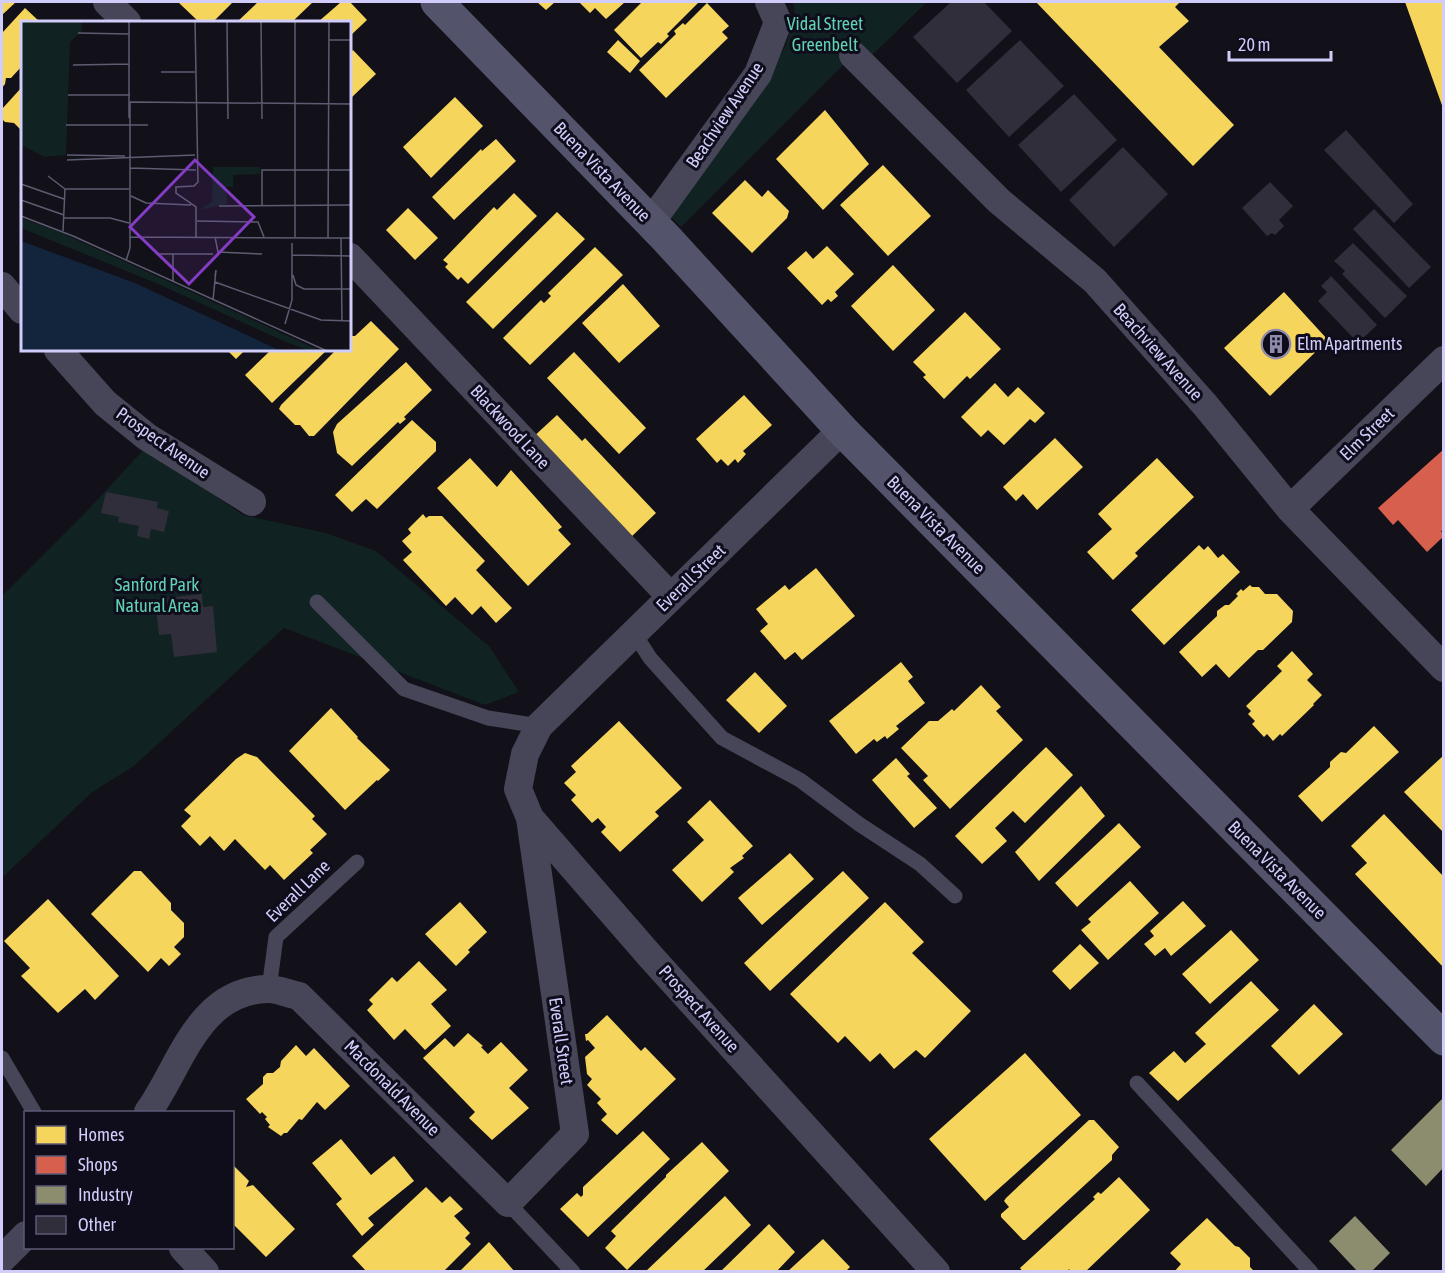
<svg xmlns="http://www.w3.org/2000/svg" width="1445" height="1273" font-family="'Asap Condensed',sans-serif">
  <style>
    .green { fill: #122 }
    .homes { fill: #f6d55c }
    .shops { fill: #d6604d }
    .industry { fill: #8c8c6e }
    .building { fill: #302e3b }
    .lines { fill: none; stroke-linecap: round; stroke-linejoin: round }
    .lane { stroke: #474659; stroke-width: 15 }
    .street { stroke: #474659; stroke-width: 28 }
    .secondary { stroke: #53536b; stroke-width: 33 }
    .labels { text-anchor: middle; stroke-width: 6; stroke-linejoin: round; paint-order: stroke }
    .park-label { font-size: 18px; fill: #61d2b0; stroke: #0f0d1c }
    .street-label { font-size: 18px; fill: #d0cdfa; stroke: #0f0d1c }
    .poi-label { font-size: 18px; fill: #d0cdfa; stroke: #0f0d1c; text-anchor: start }
    .inset-road { fill: none; stroke: #5e5c72; stroke-width: 1.5 }
    .view { fill: #843cc5; fill-opacity: 0.15; stroke: #843cc5; stroke-width: 3 }
    .inset-edge { fill: none; stroke: #d0cdfa; stroke-width: 3 }
  </style>
  <rect width="100%" height="100%" fill="#121018"/>
  <path class="green" d="M793 2H927L862 65 852 56 681 227 669 215 705 168 785 47 795 15Z
    M145 448 243 515 326 533 376 551 489 646 519 692 485 705 284 628 134 766 91 793 2 878V596L86 512Z"/>
  <path class="homes" d="M2 2H16L2 15Z
    M178 2H233L213 22H199Z
    M258 2H313L292 22H237Z
    M341 2H350L367 20 350 36V22H318Z
    M537 2H555L546 10Z
    M579 2H625L606 19 595 8 590 13Z
    M642 2H699L667 34 669 36 661 44 658 42 641 58 614 30Z
    M1036 2H1180L1175 7 1189 21 1159 47 1234 125 1193 166Z
    M1405 2H1444V108H1443Z
    M707 3 729 26 722 32 728 38 666 98 639 70 676 34 674 31 683 23 685 25Z
    M25 8 40 22H22V66L11 78H6L5 84 2 88V33Z
    M618 40 640 61 630 73 607 52Z
    M353 50 376 74 350 99V53Z
    M22 87V131L14 123 5 122 2 119V109Z
    M455 97 483 126 431 178 403 147Z
    M825 110 869 164 823 210 776 159Z
    M496 139 516 161 454 220 432 197 481 149 482 151Z
    M883 165 931 216 888 256 840 205Z
    M745 180 762 197 768 190 789 211 787 218 752 253 712 213Z
    M514 193 537 216 468 284 461 277 458 280 445 267 448 264 443 260 494 207 497 210Z
    M408 208 438 238 415 260 386 230Z
    M557 212 585 239 493 329 466 302Z
    M827 246 854 274 835 292 838 296 831 302 828 299 822 305 787 268 806 251 813 259Z
    M595 247 623 275 530 365 503 338 541 300 544 303 551 296 548 293Z
    M893 265 935 310 893 351 851 306Z
    M623 284 660 326 619 363 582 323Z
    M1284 292 1328 340 1270 396 1224 348Z
    M965 312 1001 349 970 379 967 376 944 399 923 377 926 375 913 362Z
    M371 321 399 349 314 436H309L300 425H295L279 409 281 405 336 350H350V336H355Z
    M227 350H245L236 359Z
    M271 350H327L272 403 245 375Z
    M574 352 646 428 619 454 547 378Z
    M406 362 432 390 404 417 406 419 400 424 398 422 352 466 337 453 333 432 337 424Z
    M995 383 1008 397 1018 387 1045 413 1035 423 1030 419 1004 445 988 430 981 437 961 417Z
    M744 395 772 425 743 451 746 454 738 463 735 459 728 466 721 459 717 463 696 439Z
    M557 415 582 441 585 438 656 513 628 540 531 439Z
    M412 420 436 442V451L377 509 366 499 352 512 335 495Z
    M1055 438 1083 467 1037 510 1023 494 1016 501 1003 487Z
    M470 458 497 487 511 470 562 527 558 530 571 544 528 586 437 488Z
    M1157 458 1194 497 1135 553 1138 556 1113 580 1087 552 1112 529 1098 514Z
    M423 514 426 518 429 516H442L485 561 476 570 512 608 496 623 481 606 472 615 455 597 446 606 403 560 412 552 402 541 411 533 408 529Z
    M1199 545 1204 550 1208 546 1218 558 1223 554 1240 572 1164 645 1131 610Z
    M816 568 855 616 802 660 795 652 785 660 760 631 768 624 756 609 785 585 789 590Z
    M1250 585 1252 587H1259L1265 594H1277L1293 611 1292 622 1263 650H1258L1229 678 1216 664 1202 677 1179 652 1217 616V611L1225 605H1229L1238 596 1236 594 1241 589 1243 591Z
    M1292 651 1313 674 1307 680 1322 695 1313 704 1314 705 1282 736 1280 734 1273 741 1267 734 1264 737 1252 724 1255 721 1248 714 1251 711 1246 706 1282 671 1277 666Z
    M901 662 913 677 908 681 925 703 896 726 899 729 887 739 885 736 877 742 874 739 856 754 829 721Z
    M755 672 787 706 759 733 726 700Z
    M981 685 1001 707 996 711 1023 740 950 809 923 780 928 776 901 748 929 721H938L952 709 954 711Z
    M331 708 358 737 357 738 390 770 378 781 377 780 345 810 289 751Z
    M619 721 682 788 655 812 659 816 620 852 601 832 606 827 598 818 592 823 571 800 576 795 564 783 576 772 571 766Z
    M1374 726 1399 752 1322 822 1298 796 1330 767V762L1341 752 1346 753Z
    M1046 747 1073 775 1025 823 1013 811 995 828 1007 841 982 864 955 836Z
    M245 753 257 757 315 816 312 819 327 834 310 850 313 853 284 880 270 865 265 870 235 839 224 851 210 836 200 846 181 826 191 816 184 810 236 759Z
    M1444 755V833L1404 792Z
    M896 758 910 774 907 776 937 808 914 828 872 780Z
    M1081 786 1105 816 1039 881 1015 852Z
    M710 800 753 846 742 856 744 858 730 868 734 872 702 902 672 870 704 840 687 822Z
    M1384 814 1444 877V968L1355 874 1367 863 1351 846Z
    M1119 823 1141 847 1077 907 1055 883Z
    M790 853 814 879 762 925 738 898Z
    M134 871H141L171 903V910L184 923V937L174 947 181 954 169 966 161 958 148 972 91 914Z
    M843 871 869 898 770 991 744 963Z
    M1130 881 1159 913 1108 960 1081 930 1091 922 1088 919Z
    M48 899 119 976 95 1000 85 989 58 1013 21 976 30 968 4 941Z
    M1183 901 1206 926 1171 956 1165 948 1155 956 1144 944 1154 936 1150 931Z
    M460 902 487 932 468 950 470 952 456 966 425 934Z
    M885 902 924 942 912 953 971 1011 925 1058 916 1050 894 1069 880 1053 870 1062 845 1036 838 1043 790 994Z
    M1231 930 1259 960 1210 1004 1182 974Z
    M1080 944 1099 963 1070 990 1052 971Z
    M419 961 447 990 431 1004 451 1026 425 1050 405 1029 394 1040 367 1010 373 1004 369 1000 392 977 397 982Z
    M1251 981 1279 1010 1178 1101 1149 1073 1174 1051 1185 1063 1206 1044 1195 1033Z
    M1314 1004 1343 1034 1299 1075 1271 1046Z
    M607 1015 641 1051 645 1047 676 1079 617 1135 601 1120 607 1114 597 1103 601 1099 587 1085 592 1079 587 1074 585 1057 595 1048 588 1040 586 1041 585 1034H587Z
    M468 1033 483 1046 481 1047 488 1054 501 1042 528 1070 509 1088 529 1108 492 1140 469 1118 475 1112 423 1058 445 1038 454 1047Z
    M296 1045 306 1056 314 1048 350 1086 325 1110 317 1102 302 1120 299 1119 287 1133H284L281 1136 268 1127 270 1125 265 1119 267 1117 262 1112 260 1114 246 1099 263 1084V1077L267 1073H273L280 1067 281 1061Z
    M1025 1053 1081 1115 985 1201 929 1139Z
    M1089 1120H1094L1119 1147 1112 1155V1160L1025 1240H1023L1001 1217V1214L1009 1207 1004 1201 1006 1198Z
    M643 1131 670 1159 588 1237 560 1209 577 1193 581 1197 583 1195V1187Z
    M341 1139 371 1175 394 1156 414 1181 368 1218 374 1225 362 1236 336 1204 342 1199 312 1163Z
    M702 1142 729 1171 627 1270 605 1248 616 1236 611 1231 666 1177V1175Z
    M232 1164 249 1181 246 1187 253 1185 295 1229 266 1257 232 1223Z
    M1119 1177 1150 1210 1085 1272H1071L1069 1269 1067 1272H1023L1020 1268 1095 1199 1093 1197 1098 1192 1101 1194Z
    M426 1187 442 1203 450 1196 463 1209 454 1216 470 1233 465 1238 471 1244 443 1272H367L352 1256Z
    M725 1196 751 1225 702 1272H645Z
    M1207 1218 1235 1246 1239 1247 1250 1258V1267L1255 1272H1174L1181 1264 1170 1253Z
    M769 1224 795 1252 776 1272H720Z
    M823 1239 850 1267 845 1272H787Z
    M489 1242 515 1272H459Z"/>
  <path class="shops" d="M1444 449V529L1441 531 1444 536 1427 552 1398 520 1393 525 1378 508Z"/>
  <path class="industry" d="M1442 1099 1444 1167 1426 1186 1391 1150Z
    M1355 1216 1390 1253 1371 1272H1358L1329 1241Z"/>
  <path class="building" d="M951 2H984L1012 31 957 83 913 37Z
    M1020 40 1064 86 1009 137 966 90Z
    M1074 94 1117 140 1061 192 1018 145Z
    M1346 130 1413 204 1394 223 1324 150Z
    M1123 147 1168 194 1114 247 1069 200Z
    M1270 182 1293 206 1279 220 1284 226 1275 235 1272 233 1267 236 1242 208Z
    M1374 209 1431 267 1409 288 1353 229Z
    M1353 243 1407 296 1385 318 1342 274 1345 271 1334 261Z
    M1331 276 1377 325 1358 343 1318 301 1327 292 1321 286Z
    M106 492 158 502 157 508 169 511 164 532 151 529 149 539 137 536 139 526 118 522 119 517 101 513Z
    M202 594 203 607 213 606 217 652 174 657 171 634 159 635 155 599Z"/>
  <g class="lines">
    <path class="lane" d="M317 602 404 689 488 718 539 726
      M634 633 650 658 722 738 800 780 859 824 920 864 955 896
      M269 989 276 937 357 862
      M2 1058 34 1112
      M1137 1083 1311 1272
      M508 1203 573 1272"/>
    <path class="street" d="M107 2 127 22
      M853 55 999 201 1095 281 1206 406 1290 509 1444 668
      M651 222 758 74 778 22 769 2
      M350 257 671 597
      M2 286 22 310
      M58 350 105 403 147 437 252 502
      M842 430 539 726 525 754 518 789 530 818 650 956 936 1272
      M1290 509 1444 360
      M148 1112C181 1066 198 990 268 989 278 989 289 994 299 996L508 1203 575 1134 530 818
      M183 1248 205 1272
      M2 1259 26 1235"/>
    <path class="secondary" d="M437 2 665 237 842 430 1444 1039"/>
  </g>
  <defs>
    <g id="building-ring" transform="scale(1.5)"><circle r="9.5" fill="#0f0d1c" stroke="#8e8bab" stroke-width="1.5"/><path d="M-4-6H4V6H1V3H-1V6H-4ZM-2.5-4.3h1.7v1.8h-1.7ZM.8-4.3h1.7v1.8H.8ZM-2.5-1h1.7V.8h-1.7ZM.8-1h1.7V.8H.8Z" fill="#8e8bab"/></g>
  </defs>
  <g fill-rule="evenodd">
    <use href="#building-ring" x="1276" y="344"/>
  </g>
  <g class="labels">
    <g class="park-label">
      <text x="825" y="30">Vidal Street<tspan x="825" dy="21">Greenbelt</tspan></text>
      <text x="157" y="591">Sanford Park<tspan x="157" dy="21">Natural Area</tspan></text>
    </g>
    <g class="street-label">
      <text transform="translate(725 115) rotate(-56)" y="6">Beachview Avenue</text>
      <text transform="translate(602 172) rotate(46)" y="6">Buena Vista Avenue</text>
      <text transform="translate(1158 352) rotate(48)" y="6">Beachview Avenue</text>
      <text transform="translate(510 427) rotate(47)" y="6">Blackwood Lane</text>
      <text transform="translate(1367 434) rotate(-44)" y="6">Elm Street</text>
      <text transform="translate(163 443) rotate(35)" y="6">Prospect Avenue</text>
      <text transform="translate(936 525) rotate(45)" y="6">Buena Vista Avenue</text>
      <text transform="translate(691 578) rotate(-44)" y="6">Everall Street</text>
      <text transform="translate(1277 870) rotate(45)" y="6">Buena Vista Avenue</text>
      <text transform="translate(298 891) rotate(-44)" y="6">Everall Lane</text>
      <text transform="translate(699 1009) rotate(48)" y="6">Prospect Avenue</text>
      <text transform="translate(561 1041) rotate(82)" y="6">Everall Street</text>
      <text transform="translate(392 1088) rotate(45)" y="6">Macdonald Avenue</text>
    </g>
    <g class="poi-label">
      <text x="1297" y="350">Elm Apartments</text>
    </g>
  </g>
  <g transform="translate(21 21)">
    <rect width="330" height="330" fill="#121018"/>
    <path d="M0 0H60L61 10 49 21 45 134 24 136 0 124ZM192 146H239V153L212 154V166H205L206 183 178 189 191 181ZM0 197 41 212 300 330H288L258 318 137 263 0 207Z" fill="#122"/>
    <path d="M0 220 114 262 260 330H0Z" fill="#12253d"/>
    <path class="inset-road" d="M108 0V97M174 0 177 161 173 165 155 166V172L175 186V216M206 0 207 98M240 0 241 98M57 12 108 13M308 19H330M52 44 108 43M140 51H174M47 74H109M109 81 330 83M45 104H127M46 134 104 135M46 139 174 134M109 147 175 149M27 155 44 168M0 163 43 178M44 168H108M110 175 125 182 170 184M0 179 43 194M241 184V149H330M198 185 330 184M0 195 52 215 306 330M43 197H89L108 202M176 200 237 201 243 216M42 210 44 168M109 216 307 217M194 216 197 231 241 233M274 216V0M307 217 308 0M307 217H330M320 217 321 300M135 233H192M152 233V261M271 234 330 235M105 240 109 227V81M272 254 275 264 283 268H330M194 261 300 299 330 300M192 279 195 249 194 255M264 303 271 279V222"/>
    <path class="view" d="M174 139 233 196 168 263 109 206Z"/>
    <rect width="330" height="330" class="inset-edge"/>
  </g>
  <rect width="1445" height="1273" fill="none" stroke="#d0cdfa" stroke-width="6"/>
  <rect x="24" y="1111" width="210" height="138" fill="#0f0d1c" stroke="#5c5a75" stroke-width="1.5"/>
  <rect x="36" y="1126" width="30" height="18" fill="#f6d55c" stroke="#5c5a75" stroke-width="1.5"/>
  <text x="78" y="1141" font-size="18" fill="#d0cdfa">Homes</text>
  <rect x="36" y="1156" width="30" height="18" fill="#d6604d" stroke="#5c5a75" stroke-width="1.5"/>
  <text x="78" y="1171" font-size="18" fill="#d0cdfa">Shops</text>
  <rect x="36" y="1186" width="30" height="18" fill="#8c8c6e" stroke="#5c5a75" stroke-width="1.5"/>
  <text x="78" y="1201" font-size="18" fill="#d0cdfa">Industry</text>
  <rect x="36" y="1216" width="30" height="18" fill="#302e3b" stroke="#5c5a75" stroke-width="1.5"/>
  <text x="78" y="1231" font-size="18" fill="#d0cdfa">Other</text>
  <path d="M1229 51v9h102v-9" fill="none" stroke="#d0cdfa" stroke-width="3"/>
  <text x="1238" y="51" font-size="18" fill="#d0cdfa" stroke="#0f0d1c" stroke-width="4.5" paint-order="stroke">20 m</text>
</svg>
